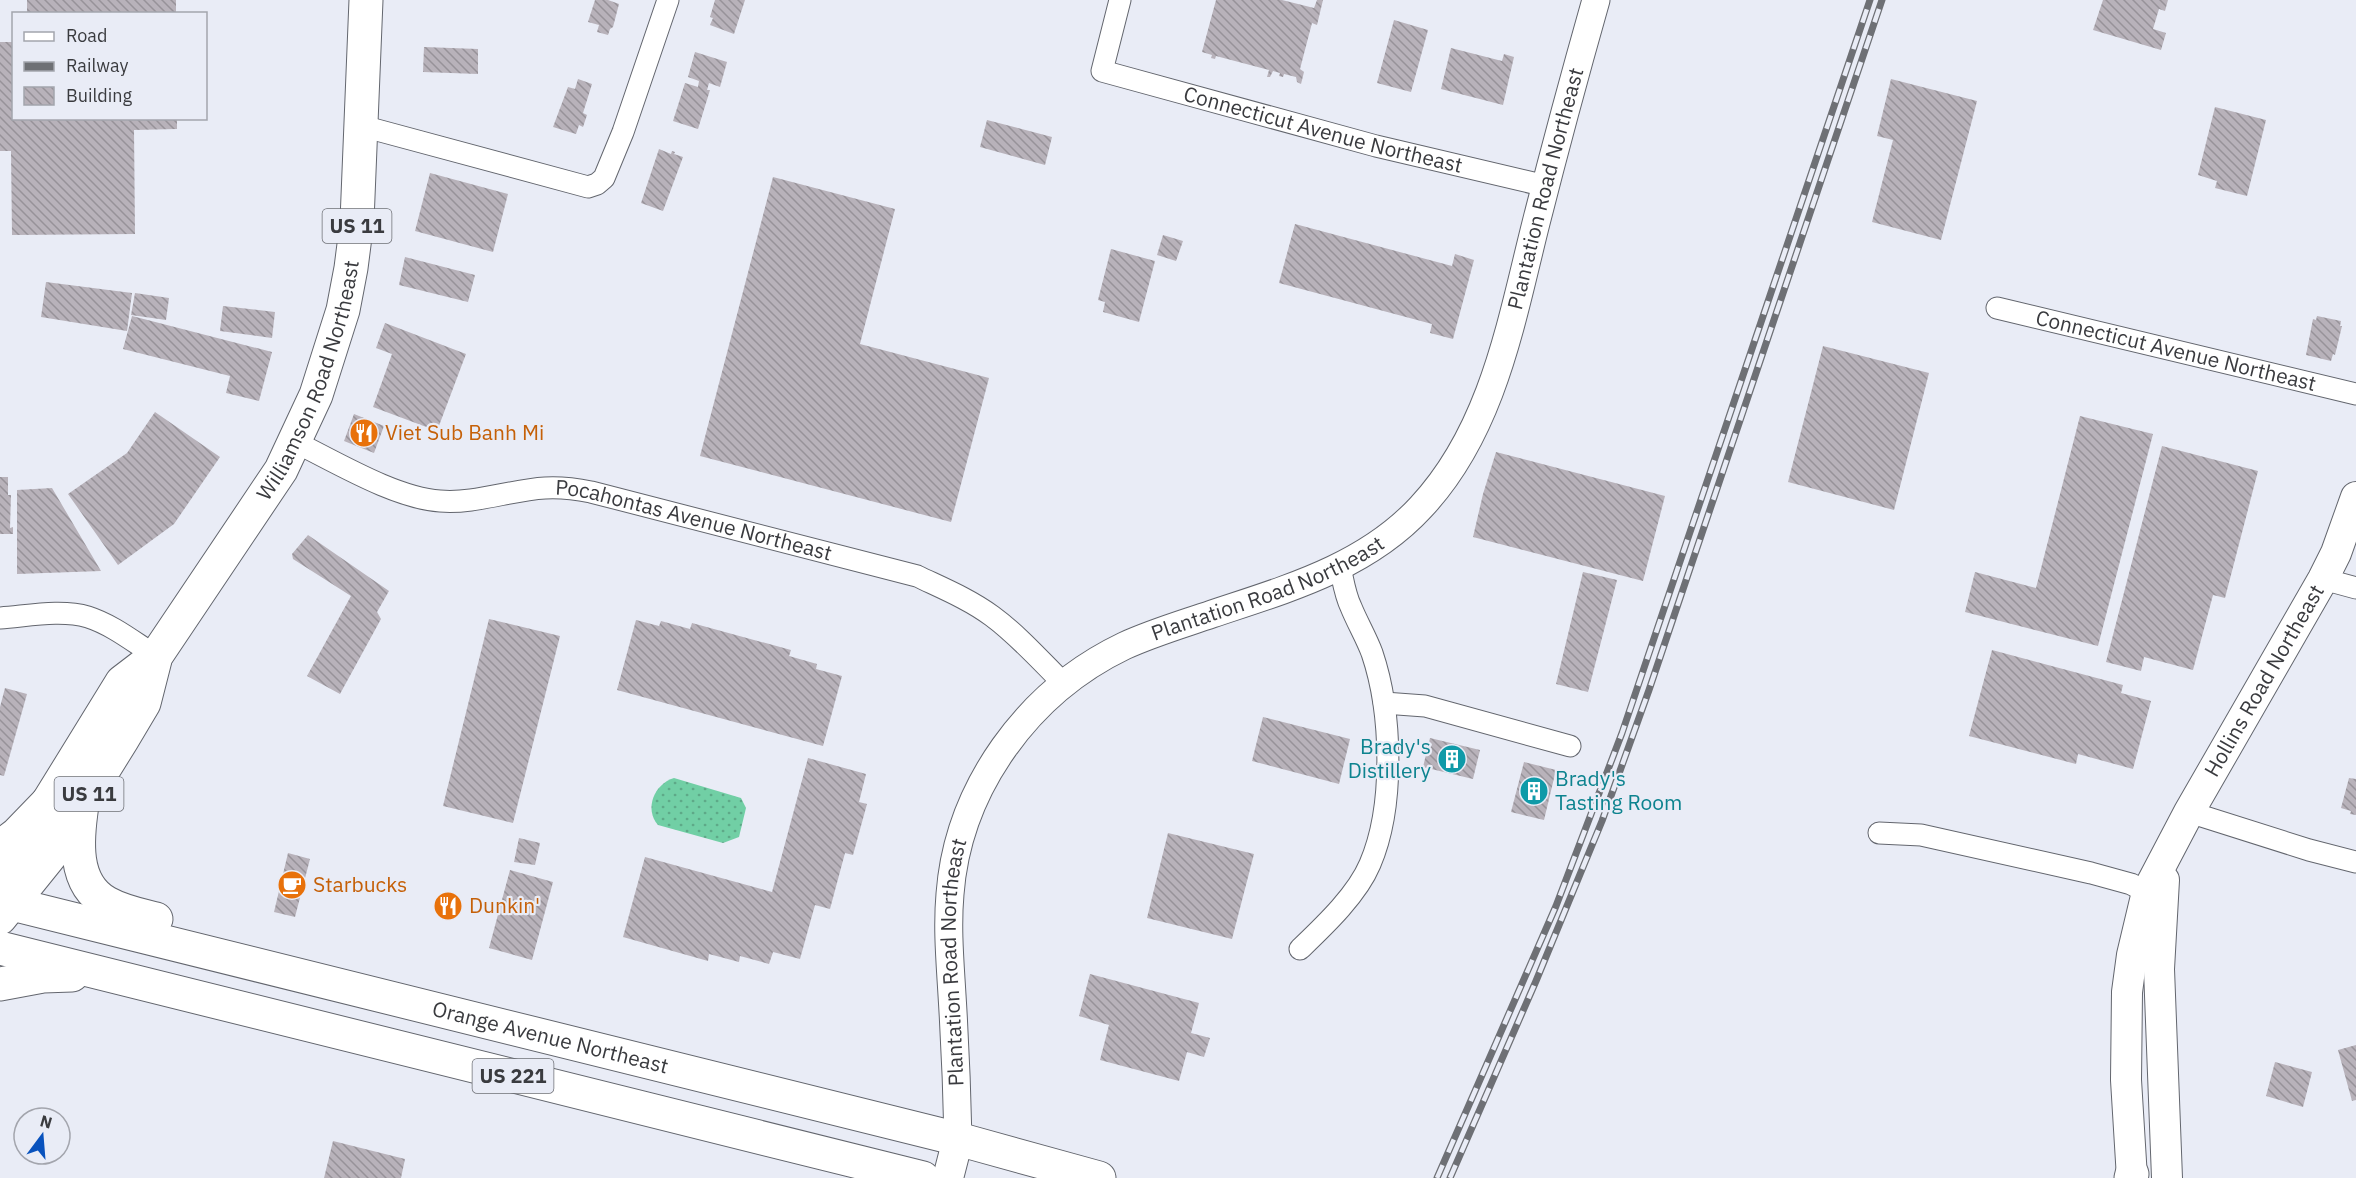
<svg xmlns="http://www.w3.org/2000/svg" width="2356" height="1178" font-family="'IBM Plex Sans',sans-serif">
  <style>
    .park { fill: url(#park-dots) }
    .building { fill: url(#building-back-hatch) }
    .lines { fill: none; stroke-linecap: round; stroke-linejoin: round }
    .minor-casing { stroke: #63666e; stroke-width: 23 }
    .tertiary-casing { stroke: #63666e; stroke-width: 29 }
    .secondary-casing { stroke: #63666e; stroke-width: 32 }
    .primary-casing { stroke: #63666e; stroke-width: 35 }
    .trunk-casing { stroke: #63666e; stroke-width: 35 }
    .minor { stroke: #fff; stroke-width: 21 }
    .tertiary { stroke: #fff; stroke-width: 27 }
    .secondary { stroke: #fff; stroke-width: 30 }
    .primary { stroke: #fff; stroke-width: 33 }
    .trunk { stroke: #fff; stroke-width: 33 }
    .rail-casing { stroke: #6e7075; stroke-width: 7 }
    .rail { stroke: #e9ecf6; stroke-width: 4.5; stroke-dasharray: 14; stroke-linecap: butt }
    .labels { text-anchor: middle; stroke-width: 4.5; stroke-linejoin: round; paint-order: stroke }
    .shield { fill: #e9ecf6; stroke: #6e7076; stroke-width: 1.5 }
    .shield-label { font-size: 20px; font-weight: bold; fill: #3a3b3f }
    .street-label { font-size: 21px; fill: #3a3b3f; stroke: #e9ecf6 }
    .food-label { font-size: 21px; fill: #c56008; stroke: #e9ecf6; text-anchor: start }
    .culture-label { font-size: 21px; fill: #0d838f; stroke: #e9ecf6; text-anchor: end }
  </style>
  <defs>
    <pattern id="park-dots" width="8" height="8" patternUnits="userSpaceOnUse" patternTransform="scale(1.5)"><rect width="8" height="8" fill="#71cfa5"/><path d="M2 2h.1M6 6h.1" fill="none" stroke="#5ea988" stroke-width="1.8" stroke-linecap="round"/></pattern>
    <pattern id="building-back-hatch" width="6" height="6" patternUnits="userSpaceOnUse" patternTransform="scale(1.5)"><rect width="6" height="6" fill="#b8b2ba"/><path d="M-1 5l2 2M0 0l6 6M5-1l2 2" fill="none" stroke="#979299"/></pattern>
  </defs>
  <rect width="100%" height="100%" fill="#e9ecf6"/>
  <path class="park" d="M674 778 741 798 746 808 739 837 723 843 658 825C644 809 654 784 674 778Z"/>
  <path class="building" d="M27 0H176V14H27Z
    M595 0H608L619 4 613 27 610 29 608 35 597 32 599 25 588 22Z
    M715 0H745L734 34 710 25 713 18 710 17Z
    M1216 0H1282L1314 8 1317 0H1323L1317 25 1312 23 1300 69 1304 72 1301 84 1297 82 1296 77 1284 74 1283 77 1279 76 1280 73 1273 71 1270 77H1267L1269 70 1216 56 1215 59 1211 58 1212 55 1202 52Z
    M2103 0H2168L2165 11 2159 9 2153 29 2166 33 2161 50 2093 30Z
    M1394 20 1428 30 1411 92 1377 83Z
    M0 42H14V118H177V129L134 130 135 234 12 235 11 151H0Z
    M424 47 478 49V74L423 72Z
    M1451 48 1502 61 1504 54 1514 57 1503 105 1441 89Z
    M695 52 727 62 720 87 709 83 707 90H710L698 129 673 121 685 83 698 87 699 81 688 77Z
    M578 79 592 84 583 113 587 115 583 127 579 125 576 134 553 127 568 87 575 89Z
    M1891 79 1977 101 1941 240 1872 222 1893 140 1877 136Z
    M2215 107 2266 120 2247 196 2215 188 2217 181 2198 175Z
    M987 120 1052 137 1045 165 980 147Z
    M659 149 671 154 672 151 675 152 674 154 683 157 663 211 641 203Z
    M430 173 508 194 493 252 415 231Z
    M773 177 895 209 860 344 989 378 951 522 700 456Z
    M1295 224 1452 266 1455 254 1474 260 1453 339 1430 333 1432 324 1279 283Z
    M1163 235 1183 241 1176 261 1157 255Z
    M1111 249 1155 261 1139 322 1103 312 1105 302 1098 300Z
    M405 257 475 275 468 302 399 285Z
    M46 282 132 293 127 331 41 317Z
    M135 293 169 298 166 320 131 315Z
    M223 306 275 312 272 338 220 331Z
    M132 316 272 352 259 401 226 393 230 376 123 349Z
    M2317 316 2341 321 2340 326H2342L2335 355 2333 354 2331 361 2306 355 2313 319 2316 320Z
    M385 323 466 354 437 431 373 407 392 354 376 348Z
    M1823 346 1929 373 1894 510 1788 482Z
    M155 412 220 457 174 524 118 565 68 494 127 453Z
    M354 414 384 426 374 453 344 441Z
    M2080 416 2153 434 2098 646 1965 612 1975 572 2036 588Z
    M2162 446 2258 471 2225 598 2213 595 2193 670 2144 657 2141 671 2106 662Z
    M1496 452 1665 496 1643 581 1473 537 1483 494Z
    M0 477H8V495H11L10 528 13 527V534H0Z
    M52 488 101 571 17 574V490Z
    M308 535 389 591 377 612 381 619 340 694 307 676 351 596 293 559 292 554Z
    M1583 572 1617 580 1588 692 1556 684Z
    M489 619 560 636 513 823 443 806Z
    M636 620 659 626 661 621 690 629 692 623 791 650 789 656 817 664 816 669 842 676 823 746 617 690Z
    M1992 650 2123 685 2121 693 2151 701 2133 769 2078 754 2076 764 1969 736Z
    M5 688 27 694 4 776 0 775V707Z
    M1263 717 1350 739 1339 784 1252 761Z
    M1430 738 1480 750 1473 779 1423 767Z
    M808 758 866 774 859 802 867 804 853 855 845 853 830 909 815 905 800 959 773 952 769 964 740 956 739 962 709 954 708 961 623 937 645 857 772 892Z
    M1524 762 1556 770 1544 820 1511 812Z
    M2349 778 2356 779V815L2350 814 2351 811 2341 808Z
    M1168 833 1254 854 1232 939 1147 918Z
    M519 838 540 843 535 865 514 862Z
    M288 853 310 859 295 917 274 912Z
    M510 870 553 882 532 960 489 948Z
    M1090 974 1199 1003 1191 1033 1210 1038 1204 1057 1187 1052 1179 1081 1100 1060 1109 1025 1079 1016Z
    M2356 1045V1100L2352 1101 2338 1050Z
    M2275 1062 2312 1072 2303 1107 2266 1096Z
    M333 1141 405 1159 401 1178H324Z"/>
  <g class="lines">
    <g class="minor-casing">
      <g id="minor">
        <path id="s1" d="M1120 0 1102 71 1376 146 1546 186"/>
        <path d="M362 126 588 187 597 184 604 178 623 132 668 0"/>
        <path id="s2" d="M1997 308 2356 394"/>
        <path id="s3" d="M295 442C336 462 395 498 440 501 475 504 510 490 545 488 561 487 576 489 591 492L917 576C942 588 969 599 992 616 1018 635 1041 661 1064 684"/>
        <path d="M2323 579 2356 588"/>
        <path d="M0 618C28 616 61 609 88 617 113 625 135 643 156 656"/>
        <path d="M1384 703 1425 706 1570 746"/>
        <path d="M2189 812 2309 850 2356 862"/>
        <path d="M1879 833 1921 835 2091 873 2131 884 2147 892"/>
        <path d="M1300 949C1324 926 1357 895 1370 864 1395 806 1392 712 1372 653 1366 637 1357 622 1351 607 1345 595 1343 580 1340 567"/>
      </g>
    </g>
    <g class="tertiary-casing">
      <g id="tertiary">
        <path id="s4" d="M958 1139C957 1091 955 1043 952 995 950 961 947 928 950 894 958 788 1028 692 1124 646 1152 633 1183 624 1212 614 1287 589 1366 567 1421 507 1493 430 1511 322 1536 223 1555 148 1575 74 1596 0"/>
      </g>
    </g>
    <g class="secondary-casing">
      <g id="secondary">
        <path d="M2164 880 2159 969 2167 1178"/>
        <path d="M948 1178 958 1139"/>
        <path id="s5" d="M2132 1178 2126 1080 2127 992 2132 955 2147 892 2189 812 2323 579 2336 553 2356 497"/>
      </g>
    </g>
    <g class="primary-casing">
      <g id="primary">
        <path d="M0 873 48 802 122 682 156 656"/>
        <path id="s6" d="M0 918 50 856 122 740 144 703 156 656 281 470 316 395 343 310 351 268 357 221 366 0"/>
      </g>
    </g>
    <g class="trunk-casing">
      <g id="trunk">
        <path d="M82 805C77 838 72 884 107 903 123 912 140 915 156 919"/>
        <path d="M0 847 17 834 48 802"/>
        <path id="s7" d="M0 901 958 1139 1099 1178"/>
        <path d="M0 948 923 1178"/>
        <path d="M0 984 43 976 72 975"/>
        <path d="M2131 1178 2132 1174"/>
      </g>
    </g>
    <use href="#minor" class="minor"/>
    <use href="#tertiary" class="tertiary"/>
    <use href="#secondary" class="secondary"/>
    <use href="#primary" class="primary"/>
    <use href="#trunk" class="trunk"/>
    <g class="rail-casing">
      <path id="rail" d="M1437 1178 1556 906 1622 733 1870 0
        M1450 1178 1536 981 1602 821 1649 690 1882 0"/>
    </g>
    <use href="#rail" class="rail"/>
  </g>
  <defs>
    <g id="restaurant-disc" transform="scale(1.5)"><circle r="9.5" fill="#e8710a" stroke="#e9ecf6"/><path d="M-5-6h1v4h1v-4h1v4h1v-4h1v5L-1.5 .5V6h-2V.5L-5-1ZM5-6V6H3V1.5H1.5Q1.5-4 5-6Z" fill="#fff"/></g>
    <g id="building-disc" transform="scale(1.5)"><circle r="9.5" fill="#0f9aa8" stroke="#e9ecf6"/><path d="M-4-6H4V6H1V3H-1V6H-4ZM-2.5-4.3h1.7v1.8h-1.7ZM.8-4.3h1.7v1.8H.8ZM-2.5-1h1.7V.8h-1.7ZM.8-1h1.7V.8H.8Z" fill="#fff"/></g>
    <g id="cafe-disc" transform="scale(1.5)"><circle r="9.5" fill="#e8710a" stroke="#e9ecf6"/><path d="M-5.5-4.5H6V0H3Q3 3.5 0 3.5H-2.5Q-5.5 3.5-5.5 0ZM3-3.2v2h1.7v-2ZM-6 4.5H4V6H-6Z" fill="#fff"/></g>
  </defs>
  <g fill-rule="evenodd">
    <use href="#restaurant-disc" x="364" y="433"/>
    <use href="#building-disc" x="1452" y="759"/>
    <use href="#building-disc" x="1534" y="791"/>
    <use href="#cafe-disc" x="292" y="885"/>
    <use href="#restaurant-disc" x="448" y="906"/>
  </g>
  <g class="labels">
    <g class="shield">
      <rect x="322.5" y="209" width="69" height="34" rx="4.5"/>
      <rect x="54.5" y="777" width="69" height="34" rx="4.5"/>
      <rect x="472.5" y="1059" width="81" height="34" rx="4.5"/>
    </g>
    <g class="shield-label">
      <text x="357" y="233">US 11</text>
      <text x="89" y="801">US 11</text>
      <text x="513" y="1083">US 221</text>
    </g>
    <g class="street-label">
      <text dy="7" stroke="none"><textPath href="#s1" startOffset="302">Connecticut Avenue Northeast</textPath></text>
      <text dy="7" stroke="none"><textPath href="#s4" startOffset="1239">Plantation Road Northeast</textPath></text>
      <text dy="7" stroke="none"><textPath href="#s2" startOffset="184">Connecticut Avenue Northeast</textPath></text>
      <text dy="7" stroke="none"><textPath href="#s6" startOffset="626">Williamson Road Northeast</textPath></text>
      <text dy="7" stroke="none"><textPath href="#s3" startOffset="416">Pocahontas Avenue Northeast</textPath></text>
      <text dy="7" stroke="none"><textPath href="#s4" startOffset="717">Plantation Road Northeast</textPath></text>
      <text dy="7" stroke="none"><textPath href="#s5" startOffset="530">Hollins Road Northeast</textPath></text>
      <text dy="7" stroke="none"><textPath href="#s4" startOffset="177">Plantation Road Northeast</textPath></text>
      <text dy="7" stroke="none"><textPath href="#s7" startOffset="567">Orange Avenue Northeast</textPath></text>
    </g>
    <g class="food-label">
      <text x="385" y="440">Viet Sub Banh Mi</text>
      <text x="313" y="892">Starbucks</text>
      <text x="469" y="913">Dunkin'</text>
    </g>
    <g class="culture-label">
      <text x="1431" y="754">Brady's<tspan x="1431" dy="24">Distillery</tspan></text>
      <text x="1555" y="786" text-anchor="start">Brady's<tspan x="1555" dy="24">Tasting Room</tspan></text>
    </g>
  </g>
  <rect x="12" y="12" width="195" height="108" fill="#e9ecf6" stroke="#a3a5ad" stroke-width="1.5"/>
  <rect x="24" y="32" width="30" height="9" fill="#ffffff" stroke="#a3a5ad" stroke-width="1.5"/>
  <text x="66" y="42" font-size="18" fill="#3a3b3f">Road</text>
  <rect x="24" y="62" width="30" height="9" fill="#6e7075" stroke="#a3a5ad" stroke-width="1.5"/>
  <text x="66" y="72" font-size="18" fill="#3a3b3f">Railway</text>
  <rect x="24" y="87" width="30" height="18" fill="url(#building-back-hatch)" stroke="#a3a5ad" stroke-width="1.5"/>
  <text x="66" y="102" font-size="18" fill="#3a3b3f">Building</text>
  <g transform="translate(42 1136) rotate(16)"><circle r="28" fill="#e9ecf6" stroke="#a3a5ad" stroke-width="1.5"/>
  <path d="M0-4.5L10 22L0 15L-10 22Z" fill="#0852bd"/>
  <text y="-9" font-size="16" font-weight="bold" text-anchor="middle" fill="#3a3b3f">N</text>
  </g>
</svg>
